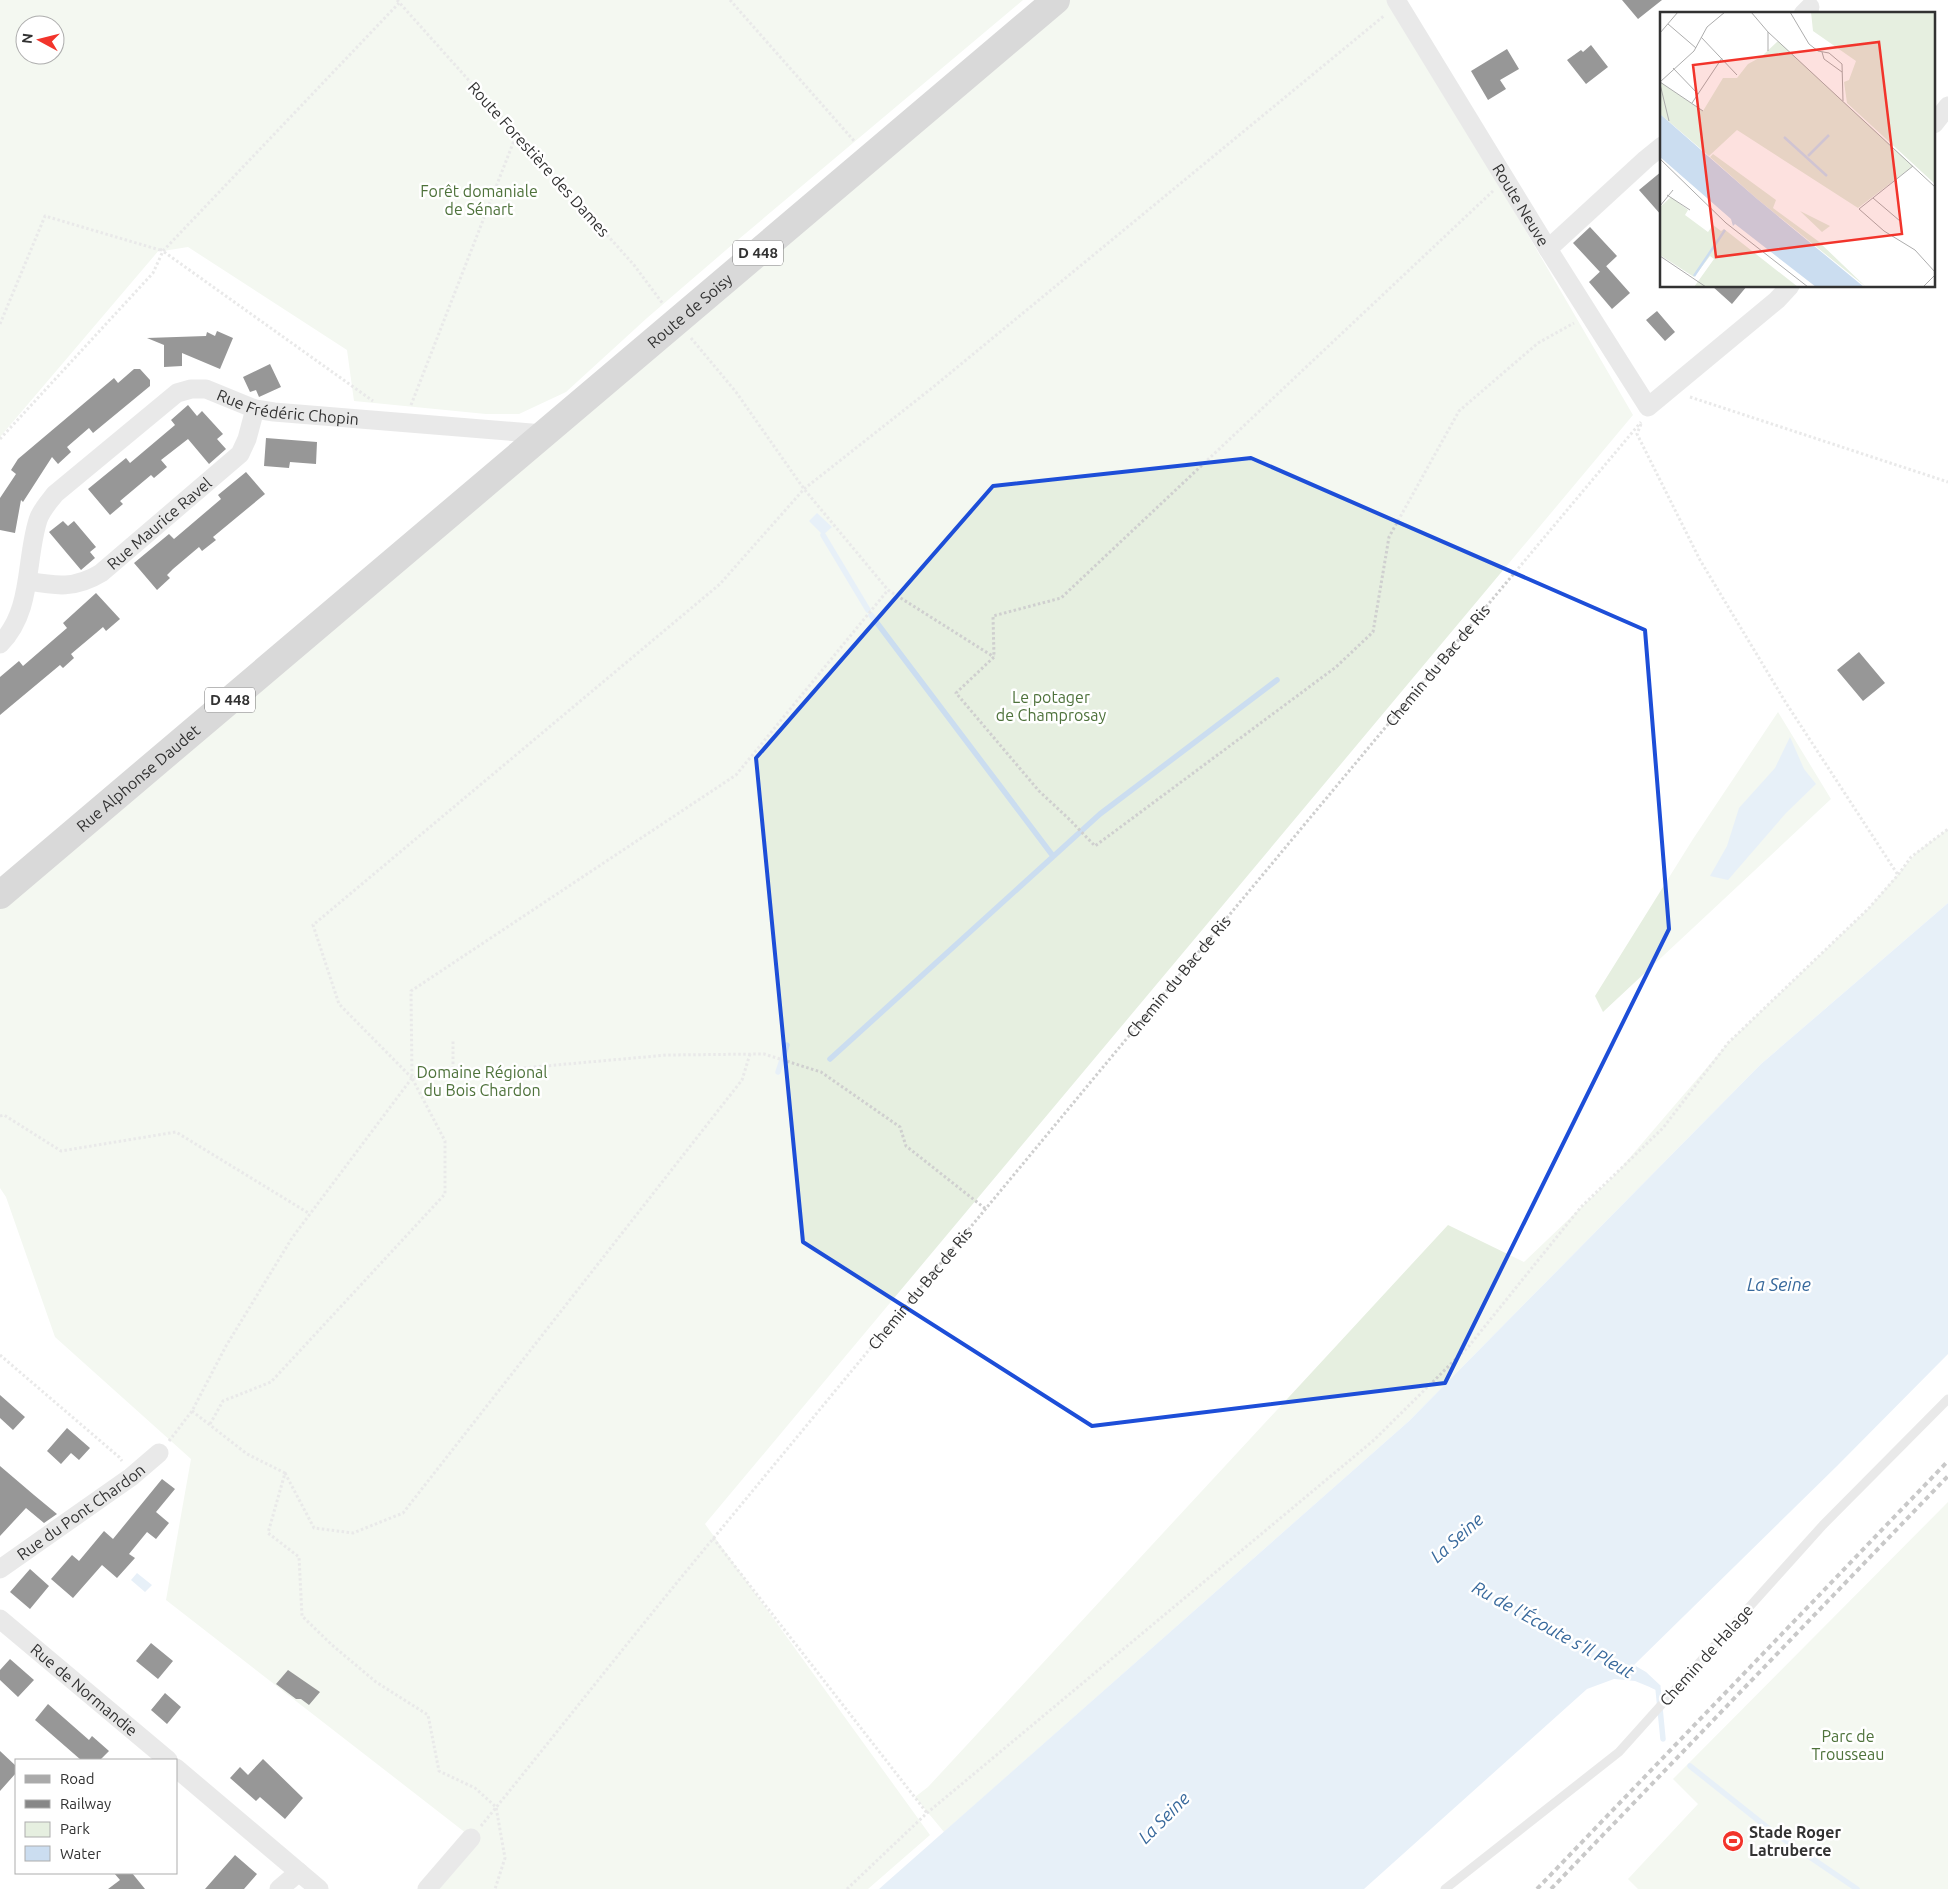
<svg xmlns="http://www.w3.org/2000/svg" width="1948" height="1889" font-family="Ubuntu,sans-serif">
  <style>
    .green { fill: #e6efe0; fill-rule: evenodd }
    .water { fill: #cbddf0 }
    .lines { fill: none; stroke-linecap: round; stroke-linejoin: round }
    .stream { stroke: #cbddf0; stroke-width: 5.5 }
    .building { fill: #191919 }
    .path { stroke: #cfcfcf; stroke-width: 3; stroke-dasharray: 2.5 2.5; stroke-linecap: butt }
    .service { stroke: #cfcfcf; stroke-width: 9 }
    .minor { stroke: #cfcfcf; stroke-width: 19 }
    .primary { stroke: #aaa; stroke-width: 28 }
    .rail { stroke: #878787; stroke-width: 4; stroke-dasharray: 5 4; stroke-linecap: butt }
    .marked { fill: none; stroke: #1d4ed8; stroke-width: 4; stroke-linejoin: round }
    .labels { text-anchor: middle; stroke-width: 5; stroke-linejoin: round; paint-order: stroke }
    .shield { fill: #fff; stroke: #707070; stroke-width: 1 }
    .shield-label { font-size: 15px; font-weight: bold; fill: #323232 }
    .street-label { font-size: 16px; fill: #323232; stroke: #fff }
    .park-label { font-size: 16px; fill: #4e723b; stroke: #fff }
    .poi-label { font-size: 16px; font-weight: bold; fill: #323232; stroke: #fff; text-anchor: start }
    .water-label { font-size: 18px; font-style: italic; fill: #38699c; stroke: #fff }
    .inset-river { fill: none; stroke: #cbddf0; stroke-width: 2.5 }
    .inset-road { fill: none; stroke: #adadad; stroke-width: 1 }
    .view { fill: #f2342b; fill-opacity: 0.15; stroke: #f2342b; stroke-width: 2.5 }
    .inset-edge { fill: none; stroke: #323232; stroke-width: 2.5 }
  </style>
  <rect width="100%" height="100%" fill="#fff"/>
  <path class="green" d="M0 0H1023L733 244 647 318 566 392 519 414H486L354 401 347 350 188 247 163 251 160 249 0 437ZM25 25H55V55H25Z
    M1056 0H1391L1633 415 705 1524 930 1835 868 1889H427L471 1837 166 1600 191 1459 55 1337 6 1197 0 1188V894Z
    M1778 712 1831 799 1603 1012 1595 996 1693 839Z
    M1948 829V903L1761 1064 1409 1421 944 1832 915 1797 928 1787 1448 1225 1524 1262 1614 1176 1728 1043 1868 909 1917 852Z
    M1948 1502V1889H1638L1628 1879 1698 1804 1673 1779Z"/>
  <path class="water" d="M817 513 832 527 823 535 809 521Z
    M1790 737 1804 769 1816 784 1786 813 1728 880 1710 876 1727 846 1739 808 1775 768Z
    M1948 903V1354L1837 1466 1634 1665 1646 1672 1661 1686 1657 1690 1635 1681 1614 1679 1587 1689 1364 1889H879L1409 1421 1761 1064Z
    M137 1573 152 1585 145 1592 131 1580Z"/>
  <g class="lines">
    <path class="stream" d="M823 535 868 610
      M871 615 1053 856
      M830 1059 1100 814 1277 680
      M778 1072 787 1045
      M1652 1685 1658 1688 1663 1739
      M1690 1766 1773 1832 1857 1889"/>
  </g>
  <path class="building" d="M1622 0H1662L1638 19Z
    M1591 45 1608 67 1586 84 1567 60 1581 50 1583 52Z
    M1507 49 1519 69 1500 80 1506 89 1488 100 1471 71Z
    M1662 171V216L1639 190Z
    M1590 227 1617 256 1600 272 1573 243Z
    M1606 266 1630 293 1612 309 1589 282Z
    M1712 286H1747L1732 304Z
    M1657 311 1675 332 1665 341 1646 320Z
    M217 331 233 338 220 369 182 353V366L164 367V345L147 338 206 336 207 332 215 336Z
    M270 364 281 387 259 397 256 390 250 392 243 377Z
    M134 369H140L150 380V386L93 433 89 428 67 447 71 452 58 464 52 457 23 502 21 500 15 533 0 530V498L16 474 11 470 18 459 114 378 118 383Z
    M188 405 197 416 202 411 223 434 217 439 226 449 209 464 188 439 161 460 167 467 154 478 151 475 120 501 123 504 110 515 88 489 126 458 130 463 175 425 171 420Z
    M266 438 317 442 316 464 290 462 289 468 264 466Z
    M246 472 265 494 213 537 216 540 202 551 199 547 173 569 167 575 170 578 157 590 134 563 169 534 174 539 221 499 218 495Z
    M63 521 68 526 74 521 96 547 90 552 95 558 81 570 49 532Z
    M96 593 120 619 106 631 103 627 96 633 71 654 74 658 63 668 60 665 0 715V677L19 661 23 666 67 628 63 623Z
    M1859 652 1885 683 1863 701 1837 670Z
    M0 1395 25 1417 13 1430 0 1418Z
    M67 1428 90 1448 79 1460 71 1453 61 1464 47 1451Z
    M0 1466 34 1495 57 1514 44 1523 26 1508 0 1536Z
    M162 1479 175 1489 156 1512 169 1523 156 1539 147 1532 129 1554 135 1558 117 1578 102 1565 73 1598 51 1579 72 1555 79 1561 104 1531 113 1539Z
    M30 1569 49 1586 30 1609 10 1592Z
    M151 1643 173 1661 158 1679 136 1661Z
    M10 1659 34 1680 18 1697 0 1680V1670Z
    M288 1670 320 1692 309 1705 301 1699H296L276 1684Z
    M165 1693 181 1707 167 1724 151 1710Z
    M48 1704 89 1740 92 1736 109 1751 100 1760H81L35 1720Z
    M0 1751 16 1766V1773L0 1791Z
    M263 1759 303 1798 285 1819 260 1797 256 1801 230 1778 240 1767 248 1775Z
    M235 1855 257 1874 244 1889H205Z
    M114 1873H132L145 1889H108L120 1880Z"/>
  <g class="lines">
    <g class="path">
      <path d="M397 0 634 265 663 304"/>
      <path d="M730 0 855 142"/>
      <path d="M1493 191 1061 598 993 616 994 657 956 693 1039 791 1070 820 1095 846 1336 667 1373 632 1389 537 1459 411 1538 343 1574 323"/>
      <path d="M160 249 373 401"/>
      <path d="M0 324 45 216 160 250"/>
      <path d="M691 338 736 392 804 489 888 590 994 657"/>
      <path d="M1690 397 1948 482"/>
      <path d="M411 405 517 133"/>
      <path d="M1641 424 1637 434 1700 560 1786 703 1898 875"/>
      <path d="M0 439 153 273 163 251 399 3"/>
      <path d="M453 1074V1041"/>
      <path d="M412 1078 339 1004 313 925 720 584 804 489 932 388 1385 15"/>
      <path d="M0 1116 4 1115 61 1151 176 1132 310 1214"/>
      <path d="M0 1355 119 1457 122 1461"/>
      <path d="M192 1411 247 1454 285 1473 268 1533 299 1557 302 1616 332 1645 376 1682 428 1715 439 1771 475 1788 496 1807 505 1858 495 1889"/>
      <path d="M210 1424 223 1401 271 1382 445 1194V1141L412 1078 411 991 736 775 888 590"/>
      <path d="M169 1441 192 1411 226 1346 292 1238 412 1078 667 1055 764 1054 821 1072 900 1127 906 1146 987 1210"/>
      <path d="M285 1473 314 1528 353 1533 403 1513 742 1080 750 1054"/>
      <path d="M713 1538 927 1813"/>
      <path id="s1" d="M481 1826C560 1729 637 1630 717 1534 1024 1162 1331 791 1641 422"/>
      <path d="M847 1889 927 1813 1374 1440 1469 1346 1581 1207 1663 1128 1728 1043 1868 909 1898 875 1911 857 1948 829"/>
    </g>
    <path class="service" d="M1445 1889 1619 1752 1823 1525 1948 1399"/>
    <g class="minor">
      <path id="s2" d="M1396 0 1548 249 1648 407 1777 300 1790 286"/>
      <path d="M1803 14 1810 7"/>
      <path d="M1934 124 1948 106"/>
      <path d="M1548 249 1646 159 1662 146"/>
      <path id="s3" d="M28 581C56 586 75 589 101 573L240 454 247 439 255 409"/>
      <path id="s4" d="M0 644C33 611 25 561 38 520 41 510 49 502 55 494L177 393 191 389H206L255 409 274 412 543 434"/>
      <path id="s5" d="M0 1569 131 1477 159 1453"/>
      <path id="s6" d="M0 1619 168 1760"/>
      <path d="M176 1768 319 1889"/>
      <path d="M279 1889 299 1872"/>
      <path d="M427 1889 471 1838"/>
    </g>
    <path class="primary" id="s7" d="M0 895 1056 0"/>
    <path class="rail" d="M1537 1889 1948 1461
      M1551 1889 1948 1476"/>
  </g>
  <path d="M0 0H1948V1889H0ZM1251 458 1645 630 1669 929 1445 1383 1092 1426 803 1242 756 758 993 486Z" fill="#fff" fill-opacity=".55" fill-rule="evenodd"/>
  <path class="marked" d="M1251 458 1645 630 1669 929 1445 1383 1092 1426 803 1242 756 758 993 486Z"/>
  <defs>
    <g id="stadium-disc" transform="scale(1.125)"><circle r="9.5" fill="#f2342b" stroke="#fff"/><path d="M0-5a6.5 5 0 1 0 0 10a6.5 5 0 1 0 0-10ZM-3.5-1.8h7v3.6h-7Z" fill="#fff"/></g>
  </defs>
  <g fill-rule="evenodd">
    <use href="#stadium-disc" x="1733" y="1841"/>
  </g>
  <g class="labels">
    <g class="shield">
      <rect x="733" y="240.5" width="50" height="25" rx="4"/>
      <rect x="205" y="687.5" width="50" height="25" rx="4"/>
    </g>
    <g class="shield-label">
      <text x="758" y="258">D 448</text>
      <text x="230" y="705">D 448</text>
    </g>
    <g class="street-label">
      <text transform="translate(539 159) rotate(48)" y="6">Route Forestière des Dames</text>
      <text dy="6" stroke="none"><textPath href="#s2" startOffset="240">Route Neuve</textPath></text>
      <text dy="6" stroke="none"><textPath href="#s7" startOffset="904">Route de Soisy</textPath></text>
      <text dy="6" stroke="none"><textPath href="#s4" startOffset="436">Rue Frédéric Chopin</textPath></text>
      <text dy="6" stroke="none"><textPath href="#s3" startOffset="152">Rue Maurice Ravel</textPath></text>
      <text dy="6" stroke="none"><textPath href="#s1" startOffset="1504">Chemin du Bac de Ris</textPath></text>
      <text dy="6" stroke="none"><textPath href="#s7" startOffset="181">Rue Alphonse Daudet</textPath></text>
      <text dy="6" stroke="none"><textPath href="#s1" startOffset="1099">Chemin du Bac de Ris</textPath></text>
      <text dy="6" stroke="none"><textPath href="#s1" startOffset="694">Chemin du Bac de Ris</textPath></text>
      <text dy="6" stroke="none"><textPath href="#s5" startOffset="99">Rue du Pont Chardon</textPath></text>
      <text transform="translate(1706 1655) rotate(-48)" y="6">Chemin de Halage</text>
      <text dy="6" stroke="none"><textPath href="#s6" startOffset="110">Rue de Normandie</textPath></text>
    </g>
    <g class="park-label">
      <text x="479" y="197">Forêt domaniale<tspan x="479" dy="18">de Sénart</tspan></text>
      <text x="1051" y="703">Le potager<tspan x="1051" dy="18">de Champrosay</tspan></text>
      <text x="482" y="1078">Domaine Régional<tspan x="482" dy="18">du Bois Chardon</tspan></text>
      <text x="1848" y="1742">Parc de<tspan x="1848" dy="18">Trousseau</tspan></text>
    </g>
    <g class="poi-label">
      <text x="1749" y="1838">Stade Roger<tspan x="1749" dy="18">Latruberce</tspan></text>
    </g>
    <g class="water-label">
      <text x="1779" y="1291">La Seine</text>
      <text transform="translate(1457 1538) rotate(-42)" y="6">La Seine</text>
      <text transform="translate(1553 1630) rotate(29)" y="6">Ru de l'Écoute s'Il Pleut</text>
      <text transform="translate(1164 1818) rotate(-45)" y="6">La Seine</text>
    </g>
  </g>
  <g transform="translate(1660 12)">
    <rect width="275" height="275" fill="#fff"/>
    <path d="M151 0H275V172L187 91 184 70 189 68 196 49 153 19ZM118 29 253 154 198 196 77 118 49 144 0 102V70L43 99 63 66H77L88 52 101 45ZM53 142 116 188 113 196 158 229 206 275 96 186 50 145ZM11 185 28 198 25 203 48 220 53 213 61 219 64 217 138 275H34L54 247 50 244 34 265 0 243V195ZM140 199 170 214 162 220Z" fill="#e6efe0"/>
    <path d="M0 102 96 186 204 275H156L75 212 73 214 71 207 0 145Z" fill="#cbddf0"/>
    <path class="inset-river" d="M124 125 167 164M148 144 169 123M34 264 65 218"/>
    <path class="inset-road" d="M91 0 108 20 275 175M130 0 149 32 158 39 169 41 182 52 183 89M8 12 36 36M0 21 18 0M41 25 77 63M108 39V20M162 40 164 47 182 60M13 56 38 82M0 70 34 39 47 15 65 0M0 70 43 99M0 72 9 109M32 91 62 46M0 147 66 211 148 275M253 154 199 197 224 219 255 238 275 260M7 183 30 198M213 186 240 209M0 194 13 178M0 244 46 275M263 275 275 263"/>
    <path class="view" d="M219 30 242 222 56 245 33 53Z"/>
    <rect width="275" height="275" class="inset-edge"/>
  </g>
  <rect x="15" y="1759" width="162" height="115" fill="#ffffff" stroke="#adadad"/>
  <rect x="25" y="1775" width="25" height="8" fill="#aaaaaa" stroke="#adadad"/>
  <text x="60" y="1784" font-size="15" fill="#323232">Road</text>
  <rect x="25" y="1800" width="25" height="8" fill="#878787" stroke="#adadad"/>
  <text x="60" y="1809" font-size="15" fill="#323232">Railway</text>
  <rect x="25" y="1822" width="25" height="15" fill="#e6efe0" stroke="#adadad"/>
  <text x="60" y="1834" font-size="15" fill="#323232">Park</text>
  <rect x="25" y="1846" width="25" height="15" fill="#cbddf0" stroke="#adadad"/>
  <text x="60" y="1859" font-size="15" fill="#323232">Water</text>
  <g transform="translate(40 40) rotate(277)"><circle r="24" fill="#ffffff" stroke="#adadad"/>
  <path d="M0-4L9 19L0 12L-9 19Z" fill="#f2342b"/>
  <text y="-8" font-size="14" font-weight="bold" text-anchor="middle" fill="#323232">N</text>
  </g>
</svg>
